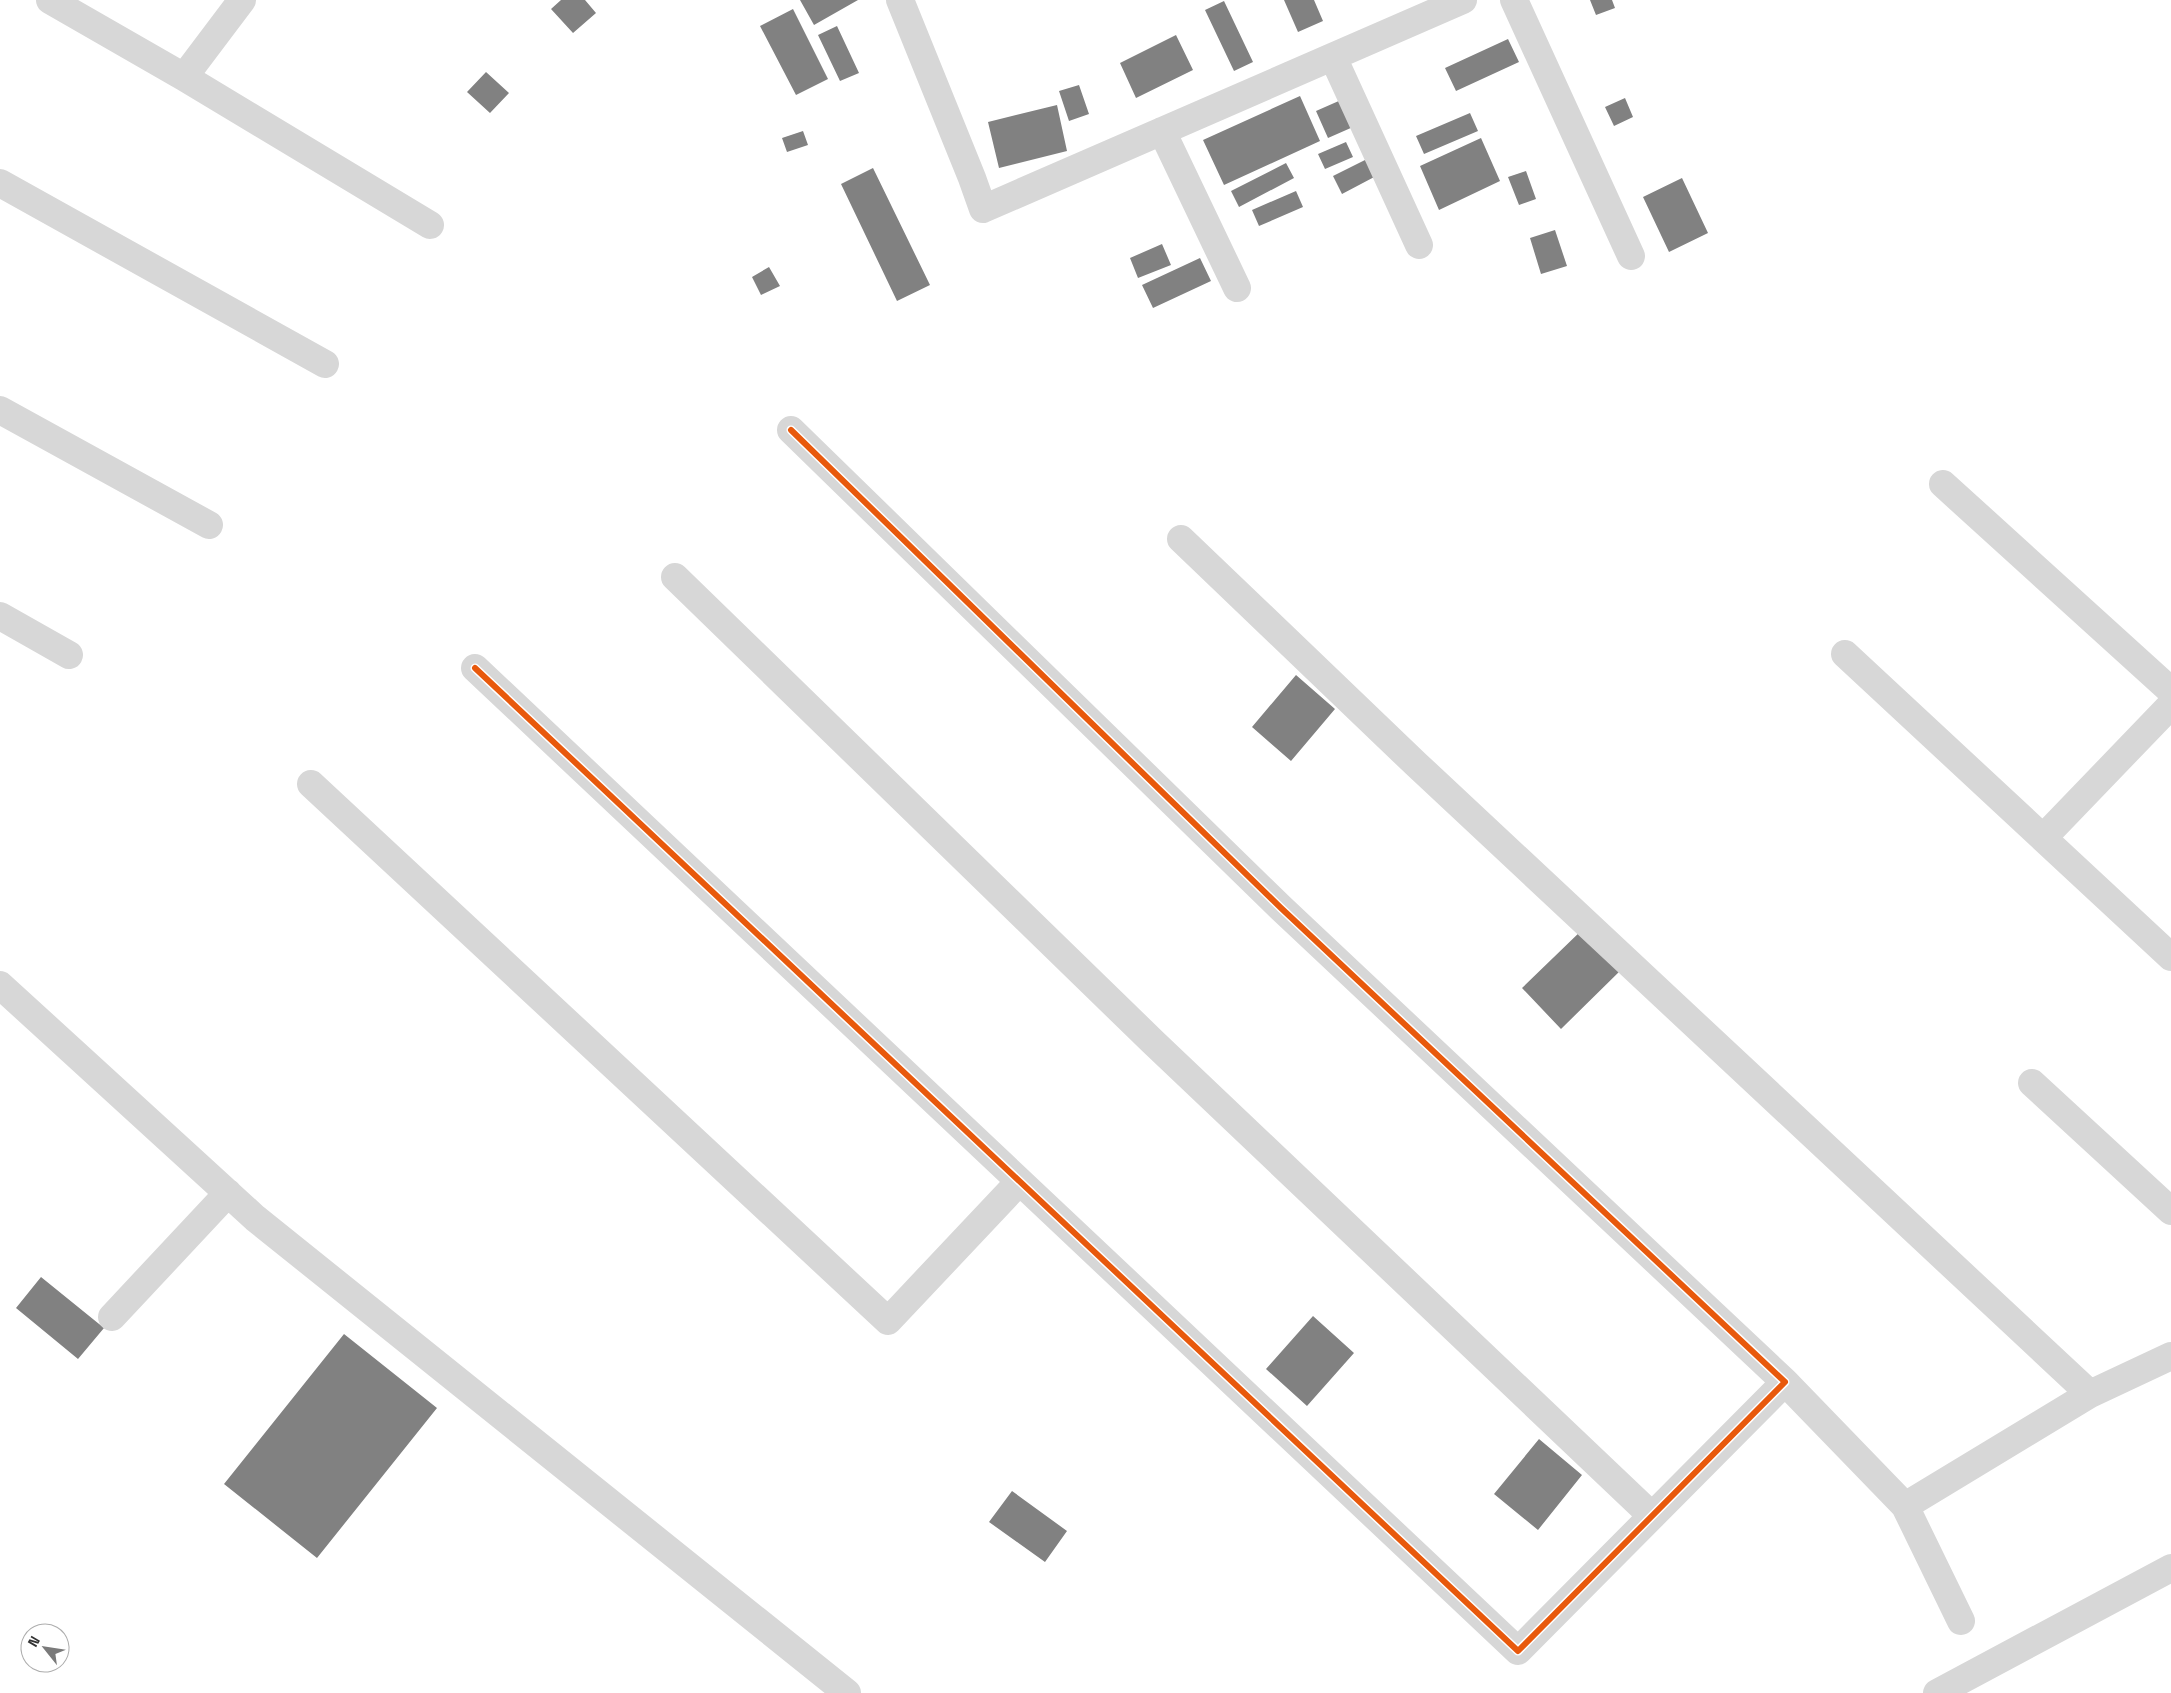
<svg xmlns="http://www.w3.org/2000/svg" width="2171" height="1693" font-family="'Space Grotesk',sans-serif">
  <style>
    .building { fill: #818181 }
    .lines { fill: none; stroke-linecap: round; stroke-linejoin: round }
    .minor { stroke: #d7d7d7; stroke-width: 28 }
    .cycleway-casing { stroke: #fff; stroke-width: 9 }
    .cycleway { stroke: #e8590c; stroke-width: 6 }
  </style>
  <rect width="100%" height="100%" fill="#fff"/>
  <path class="building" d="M561 0H585L596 13 573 33 551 9Z
    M800 0H858L814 25Z
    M1284 0H1314L1323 21 1298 32Z
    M1590 0H1612L1615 8 1596 15Z
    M1224 1 1253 62 1234 71 1205 10Z
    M793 9 828 79 796 95 760 26Z
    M837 26 859 73 840 81 818 35Z
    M1176 35 1193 70 1136 98 1120 63Z
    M1508 39 1519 62 1456 91 1445 68Z
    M486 72 509 93 490 113 467 92Z
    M1079 85 1089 114 1069 121 1059 91Z
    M1300 96 1320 141 1224 185 1203 140Z
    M1625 98 1633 117 1614 126 1605 107Z
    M1341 100 1353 127 1328 138 1316 111Z
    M1057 105 1067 151 999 168 988 122Z
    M1470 113 1478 131 1424 154 1416 136Z
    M803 131 808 145 787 152 782 138Z
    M1481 138 1500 181 1439 210 1420 166Z
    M1346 142 1353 157 1325 169 1318 154Z
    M1369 158 1378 175 1342 194 1333 176Z
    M1286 163 1294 178 1239 207 1231 191Z
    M873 168 930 285 897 301 841 184Z
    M1526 171 1536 199 1519 205 1508 177Z
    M1682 178 1708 233 1669 252 1643 197Z
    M1296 191 1303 207 1259 226 1252 210Z
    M1555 230 1567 266 1541 274 1530 238Z
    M1162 244 1171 265 1138 278 1130 258Z
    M1200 258 1211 281 1153 308 1142 285Z
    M769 267 780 286 761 295 752 277Z
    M1296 675 1335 709 1291 761 1252 727Z
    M1584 928 1623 968 1561 1029 1522 988Z
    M41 1277 104 1328 78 1359 16 1308Z
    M1313 1316 1354 1353 1307 1406 1266 1369Z
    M344 1334 437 1408 317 1558 224 1484Z
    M1539 1439 1582 1475 1538 1530 1494 1494Z
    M1012 1491 1067 1531 1045 1562 989 1522Z"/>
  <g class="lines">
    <path class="minor" d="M50 0 184 77 430 225
      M900 0 972 178 983 209 1463 0
      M1514 0 1631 256
      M1333 57 1419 245
      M184 77 242 0
      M1162 131 1237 288
      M0 183 325 364
      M0 410 209 525
      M1943 484 2171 691
      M1181 539 1417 765 2090 1394
      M675 577 1153 1042 1652 1516
      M0 616 69 655
      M1845 654 2171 957
      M475 668 1518 1651 1785 1382 1281 908 791 430
      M311 784 888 1321 1019 1182
      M2043 838 2171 705
      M0 985 255 1218 847 1693
      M2032 1083 2171 1211
      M112 1317 228 1193
      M1785 1382 1905 1506 2090 1394 2171 1356
      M1905 1506 1961 1621
      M1937 1693 2171 1568"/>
    <g class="cycleway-casing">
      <path id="cycleway" d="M475 668 1518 1651 1785 1382 1281 908 791 430"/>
    </g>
    <use href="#cycleway" class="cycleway"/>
  </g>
  <g transform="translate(45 1648) rotate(300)"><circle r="24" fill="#ffffff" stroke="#adadad"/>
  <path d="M0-4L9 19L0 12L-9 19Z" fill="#7a7a7a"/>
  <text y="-8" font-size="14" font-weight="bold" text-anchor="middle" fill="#333333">N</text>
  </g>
</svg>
